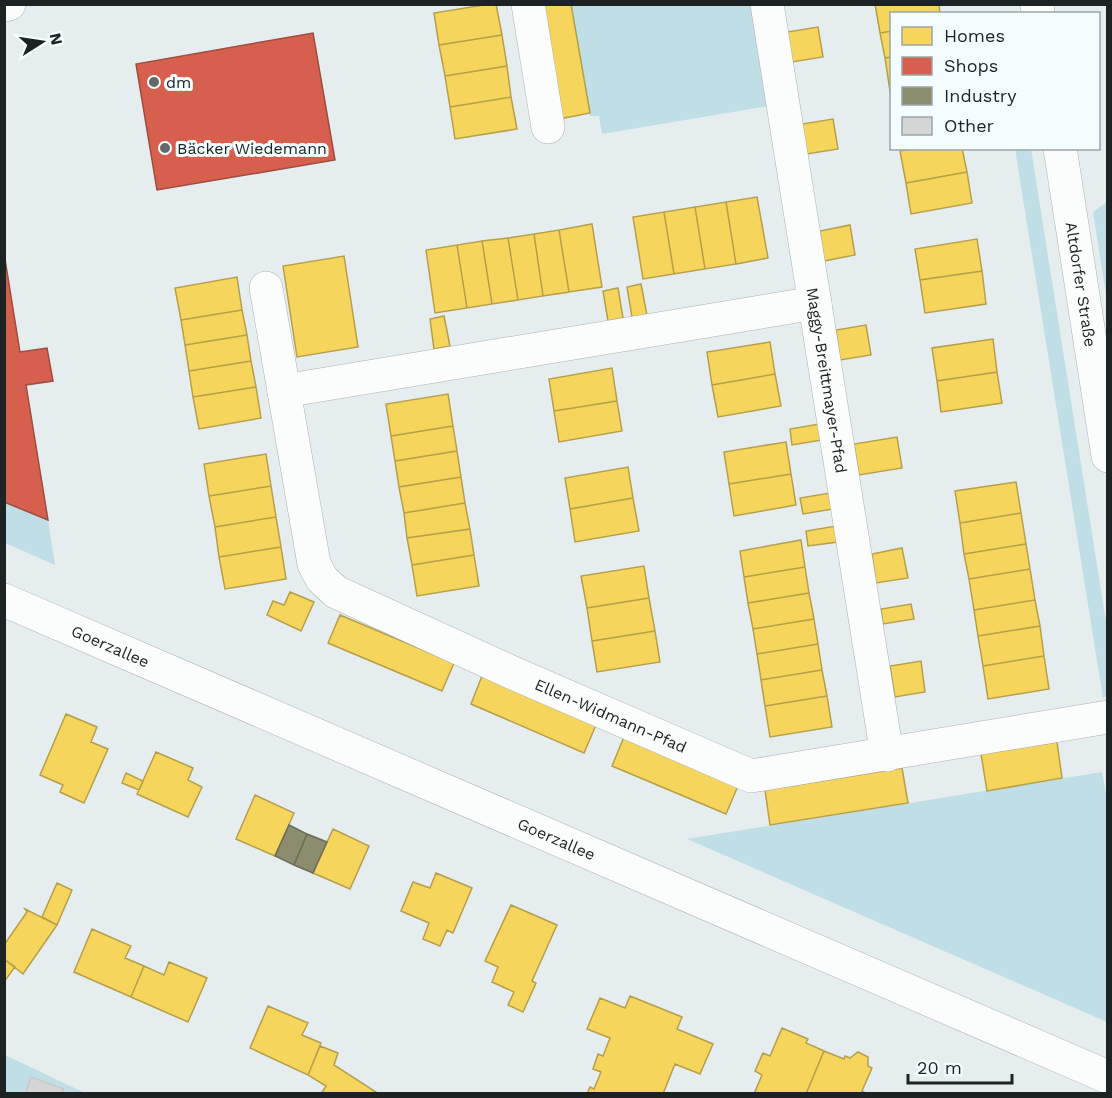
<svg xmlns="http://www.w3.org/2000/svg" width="1112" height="1098" font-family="'Work Sans',sans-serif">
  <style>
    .green { fill: #c0dee5 }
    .homes { fill: #f6d55c; stroke: #b59f4b; stroke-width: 1.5 }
    .shops { fill: #d6604d; stroke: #9e4d40; stroke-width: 1.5 }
    .industry { fill: #8c8c6e; stroke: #6b6c58; stroke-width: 1.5 }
    .building { fill: #d4d6d5; stroke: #c8cbca; stroke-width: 1.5 }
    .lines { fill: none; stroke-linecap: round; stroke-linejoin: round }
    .street-casing { stroke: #adb2b3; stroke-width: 34 }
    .secondary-casing { stroke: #adb2b3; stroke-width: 34 }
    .street { stroke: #fbfcfc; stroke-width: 33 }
    .secondary { stroke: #fbfcfc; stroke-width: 33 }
    .poi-dot { fill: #63696a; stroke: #f3fcff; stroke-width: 2 }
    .labels { text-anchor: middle; stroke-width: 6; stroke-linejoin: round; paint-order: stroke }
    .poi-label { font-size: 16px; fill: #1d2223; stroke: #f3fcff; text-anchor: start }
    .street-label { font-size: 16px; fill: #1d2223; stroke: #f3fcff }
  </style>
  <rect width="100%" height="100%" fill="#e6edee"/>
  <path class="green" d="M571 5H752L769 106 602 134 599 116H590Z
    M1015 149H1031L1107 628V695L1103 698Z
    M1107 202V301L1093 212Z
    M5 502 48 520 55 565 5 543Z
    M1102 772 1108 805 1107 1022 687 839Z
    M5 1055 85 1093H5Z"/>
  <path class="homes" d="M490 4H496L502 35 439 45 434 13Z
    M540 4H571L590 113 559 119Z
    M875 4H939L940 14H892V31L880 33Z
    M818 27 823 57 792 62 787 32Z
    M892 31V57L885 58 880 33Z
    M502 35 507 66 445 76 439 45Z
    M892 57V90L890 91 885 58Z
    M507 66 511 97 450 107 445 76Z
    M511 97 517 129 455 139 450 107Z
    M833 119 838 149 807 154 802 124Z
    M917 148H962L967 172 906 183 900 151Z
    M967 172 972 203 911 214 906 183Z
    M757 197 768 258 736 264 726 202Z
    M726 202 736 264 705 269 695 207Z
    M695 207 705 269 674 274 664 212Z
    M664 212 674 274 643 279 633 217Z
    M592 224 602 287 569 292 559 230Z
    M850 225 855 255 824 261 820 231Z
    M559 230 569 292 543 296 534 234Z
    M534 234 543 296 518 300 508 238Z
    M508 238 518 300 492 304 482 241Z
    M977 239 982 271 920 280 915 249Z
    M482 241 492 304 467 308 457 245Z
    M457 245 467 308 435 313 426 250Z
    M344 256 358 347 297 357 283 266Z
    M982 271 986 304 925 313 920 280Z
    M237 277 242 310 181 320 175 288Z
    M641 284 647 315 632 317 627 287Z
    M618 288 623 318 608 321 603 291Z
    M242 310 247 335 185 345 181 320Z
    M444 316 450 346 434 349 430 319Z
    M866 325 871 355 840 360 836 330Z
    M247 335 251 361 189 371 185 345Z
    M993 339 997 372 937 381 932 348Z
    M770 342 775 374 712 385 707 352Z
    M251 361 256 387 193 397 189 371Z
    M612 368 617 401 554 411 549 379Z
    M997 372 1002 403 941 412 937 381Z
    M775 374 781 406 718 417 712 385Z
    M256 387 261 418 199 429 193 397Z
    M448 394 453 426 391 436 386 404Z
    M617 401 622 431 559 442 554 411Z
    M819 424 822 440 792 445 790 429Z
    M453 426 457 451 395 461 391 436Z
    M897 437 902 468 859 475 854 444Z
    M786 442 791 474 729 484 724 452Z
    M457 451 461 477 399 487 395 461Z
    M266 454 271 486 209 496 204 464Z
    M628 467 633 498 570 509 565 478Z
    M791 474 796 505 734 516 729 484Z
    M461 477 465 503 404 513 399 487Z
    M1016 482 1021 513 960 523 955 491Z
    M271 486 276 517 215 527 209 496Z
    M830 493 833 509 803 514 800 498Z
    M633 498 639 531 575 542 570 509Z
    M465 503 470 529 407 538 404 513Z
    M1021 513 1026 544 964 554 960 523Z
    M276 517 281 547 219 557 215 527Z
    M836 526 838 542 808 546 806 531Z
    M470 529 474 555 412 565 407 538Z
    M801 540 805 567 744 577 740 551Z
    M1026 544 1030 569 969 579 964 554Z
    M281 547 286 579 225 589 219 557Z
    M902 548 908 578 876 583 872 554Z
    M474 555 479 586 417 596 412 565Z
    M644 566 649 598 587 608 581 576Z
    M805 567 809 593 748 603 744 577Z
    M1030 569 1035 600 974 610 969 579Z
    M290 592 314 602 301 631 267 615 273 601 284 605Z
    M809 593 814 619 753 629 748 603Z
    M649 598 655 631 592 641 587 608Z
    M1035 600 1040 626 978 636 974 610Z
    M911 604 914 619 883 624 881 609Z
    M340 615 454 663 442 691 328 643Z
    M814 619 818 644 757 654 753 629Z
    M1040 626 1044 656 983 666 978 636Z
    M655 631 660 662 597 672 592 641Z
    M818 644 822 670 761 680 757 654Z
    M1044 656 1049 689 988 699 983 666Z
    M921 661 925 692 895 697 890 666Z
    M822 670 827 696 765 706 761 680Z
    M482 676 596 725 584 753 471 704Z
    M827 696 832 727 770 737 765 706Z
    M66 714 97 727 91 742 108 749 84 803 60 792 63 785 40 775Z
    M624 737 738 786 726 814 612 766Z
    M1057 742 1062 778 987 791 981 754Z
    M156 752 193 768 188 780 202 787 188 817 137 794Z
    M902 768 908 803 770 825 765 790Z
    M126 773 143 781 139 790 122 783Z
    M255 795 294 813 275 856 236 839Z
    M333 829 369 846 350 889 313 873Z
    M436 873 472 888 453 933 447 930 440 946 423 939 429 923 401 911 413 882 430 888Z
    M57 883 72 890 57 925 42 917Z
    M511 905 557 925 532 981 536 983 523 1012 508 1005 514 992 492 982 498 967 485 961Z
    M25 909 57 925 23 974 4 959V945L27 912Z
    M92 929 131 946 125 958 144 966 131 997 74 972Z
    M4 959 15 967 4 982Z
    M169 962 207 978 188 1022 131 997 144 966 164 975Z
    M630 996 682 1017 677 1029 713 1044 700 1074 675 1064 663 1094H587L590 1087 594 1089 601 1072 593 1069 598 1054 603 1056 610 1038 587 1029 600 998 625 1008Z
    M268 1006 308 1023 302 1035 321 1043 308 1075 250 1048Z
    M782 1028 808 1039 806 1043 824 1051 806 1094H754L762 1075 755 1071 763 1053 770 1056Z
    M320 1046 338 1053 334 1065 379 1094H321L326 1086 308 1075Z
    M824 1051 844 1059 845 1056 850 1058 858 1052 868 1057V1066L872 1068 862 1091 867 1094H806Z"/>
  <path class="shops" d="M313 33 335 160 157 190 136 64Z
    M4 253 20 352 47 348 53 381 26 385 48 520 4 502Z"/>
  <path class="industry" d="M289 825 307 834 294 865 275 856Z
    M307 834 327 842 313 873 294 865Z"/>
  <path class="building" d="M31 1077 64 1089 62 1094H25Z"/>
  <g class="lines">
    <g class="street-casing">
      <g id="street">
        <path d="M528 4 548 127"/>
        <path id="s1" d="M767 4 887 755"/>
        <path d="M1037 4 1038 14"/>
        <path d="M4 5 9 4"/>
        <path id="s2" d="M1060 148 1108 456"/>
        <path d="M266 288 284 391 815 303"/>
        <path id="s3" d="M284 391 314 564 322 579 336 592 513 673 751 776 1108 717"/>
      </g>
    </g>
    <g class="secondary-casing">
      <g id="secondary">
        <path id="s4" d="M4 600 1108 1077"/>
      </g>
    </g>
    <use href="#street" class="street"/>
    <use href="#secondary" class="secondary"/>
  </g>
  <g class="poi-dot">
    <circle cx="154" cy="82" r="6"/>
    <circle cx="165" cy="148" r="6"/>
  </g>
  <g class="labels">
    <g class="poi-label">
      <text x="166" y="88">dm</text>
      <text x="177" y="154">Bäcker Wiedemann</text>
    </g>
    <g class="street-label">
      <text dy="6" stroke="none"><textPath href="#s2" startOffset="138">Altdorfer Straße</textPath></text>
      <text dy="6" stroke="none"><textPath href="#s1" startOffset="381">Maggy-Breittmayer-Pfad</textPath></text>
      <text dy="6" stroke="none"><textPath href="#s4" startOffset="116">Goerzallee</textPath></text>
      <text dy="6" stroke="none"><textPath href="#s3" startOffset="513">Ellen-Widmann-Pfad</textPath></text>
      <text dy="6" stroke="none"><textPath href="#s4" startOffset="602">Goerzallee</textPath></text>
    </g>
  </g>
  <rect width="1112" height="1098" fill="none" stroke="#1d2223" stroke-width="12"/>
  <rect x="890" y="12" width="210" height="138" fill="#f3fcff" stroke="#9da5a7" stroke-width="1.5"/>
  <rect x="902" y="27" width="30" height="18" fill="#f6d55c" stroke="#9da5a7" stroke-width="1.5"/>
  <text x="944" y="42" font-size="18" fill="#1d2223">Homes</text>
  <rect x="902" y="57" width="30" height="18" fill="#d6604d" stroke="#9da5a7" stroke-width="1.5"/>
  <text x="944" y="72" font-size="18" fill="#1d2223">Shops</text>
  <rect x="902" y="87" width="30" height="18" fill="#8c8c6e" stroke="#9da5a7" stroke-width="1.5"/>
  <text x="944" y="102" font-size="18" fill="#1d2223">Industry</text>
  <rect x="902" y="117" width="30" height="18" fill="#d4d6d5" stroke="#9da5a7" stroke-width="1.5"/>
  <text x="944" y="132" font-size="18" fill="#1d2223">Other</text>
  <g transform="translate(42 42) rotate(78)" stroke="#f3fcff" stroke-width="4.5" paint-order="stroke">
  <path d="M0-4.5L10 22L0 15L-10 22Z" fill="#1d2223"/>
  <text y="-9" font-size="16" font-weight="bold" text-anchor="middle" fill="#1d2223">N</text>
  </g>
  <path d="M908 1074v9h104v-9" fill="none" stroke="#1d2223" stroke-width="3"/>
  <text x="917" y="1074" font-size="18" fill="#1d2223" stroke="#f3fcff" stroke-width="4.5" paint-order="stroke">20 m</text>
</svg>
